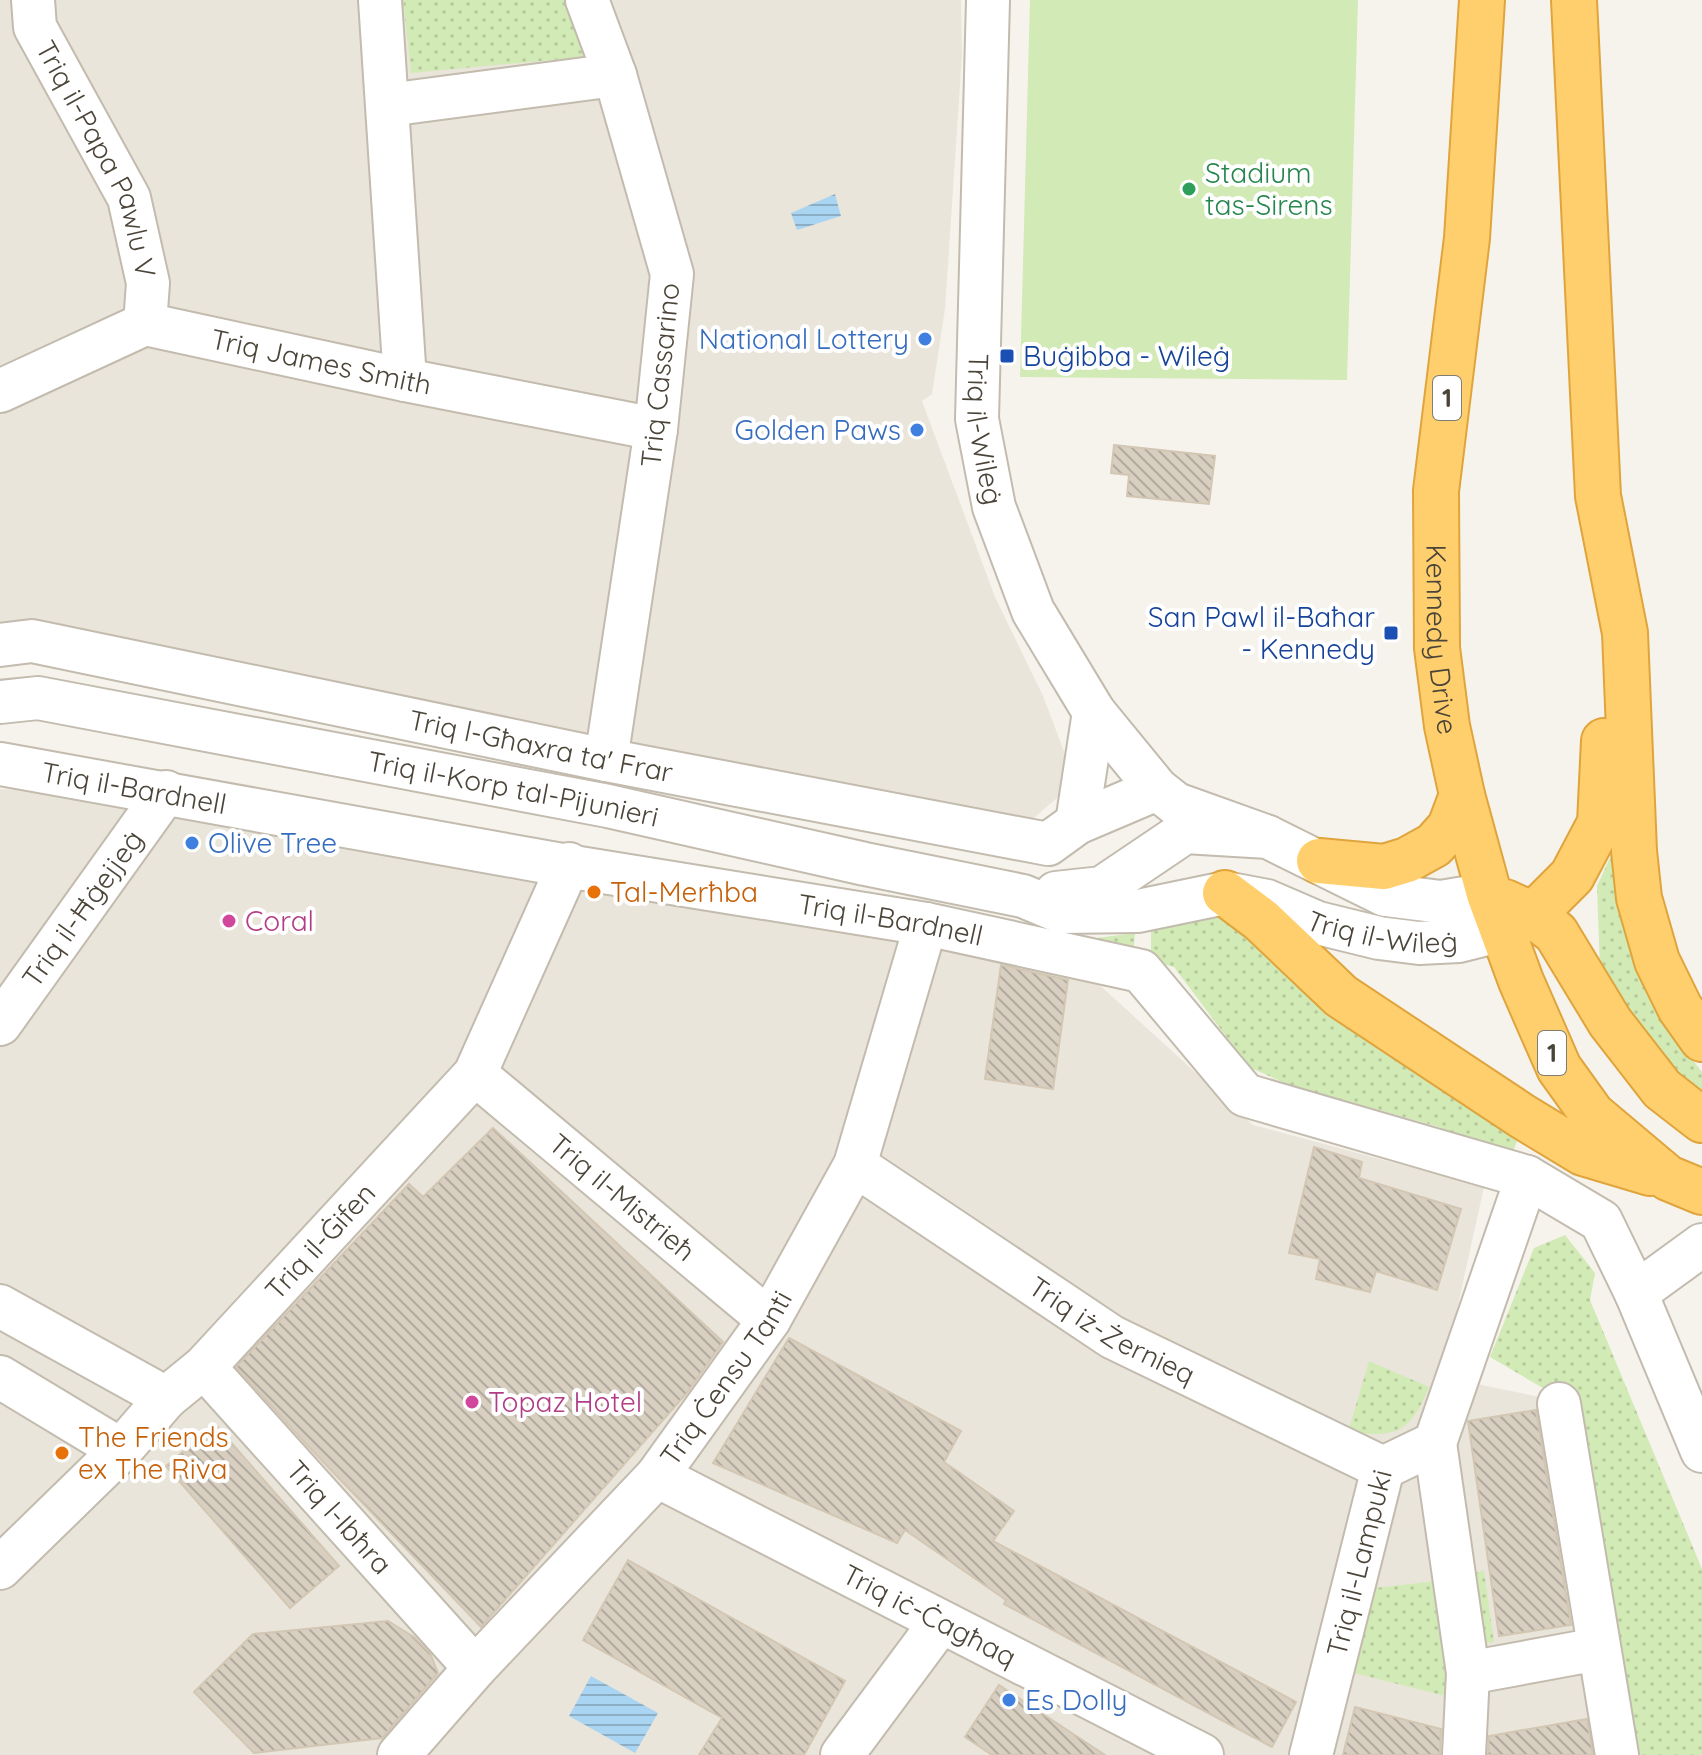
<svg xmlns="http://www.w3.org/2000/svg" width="1702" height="1755" font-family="Quicksand,sans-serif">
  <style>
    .residential { fill: #eae5da }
    .grass { fill: url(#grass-dots) }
    .garden { fill: #d2eab5 }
    .water { fill: url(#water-rules) }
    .building { fill: url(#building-back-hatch); stroke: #d3c7b4; stroke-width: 2 }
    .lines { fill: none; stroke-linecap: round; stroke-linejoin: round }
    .minor-casing { stroke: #c2bbae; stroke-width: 46 }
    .highway-casing { stroke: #e0a43c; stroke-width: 48 }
    .minor { stroke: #fff; stroke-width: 42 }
    .highway { stroke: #ffcf6e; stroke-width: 44 }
    .leisure-dot { fill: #2e9e5b; stroke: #fff; stroke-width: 3 }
    .shop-dot { fill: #3f7fe0; stroke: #fff; stroke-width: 3 }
    .transit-dot { fill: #1a4fb4; stroke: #fff; stroke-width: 3 }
    .food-dot { fill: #e8710a; stroke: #fff; stroke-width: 3 }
    .hotel-dot { fill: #d1479c; stroke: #fff; stroke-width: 3 }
    .labels { text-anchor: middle; stroke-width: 8; stroke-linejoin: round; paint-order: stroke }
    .shield { fill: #fff; stroke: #817c74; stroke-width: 2 }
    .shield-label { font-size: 26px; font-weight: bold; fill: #4b4439 }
    .street-label { font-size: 28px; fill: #4b4439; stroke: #fff }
    .leisure-label { font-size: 28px; fill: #27864d; stroke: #fff; text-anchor: start }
    .shop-label { font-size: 28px; fill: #366cbe; stroke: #fff; text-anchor: end }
    .transit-label { font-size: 28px; fill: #164399; stroke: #fff; text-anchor: start }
    .food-label { font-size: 28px; fill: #c56008; stroke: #fff; text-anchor: start }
    .hotel-label { font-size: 28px; fill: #b23c85; stroke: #fff; text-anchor: start }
  </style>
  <defs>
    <pattern id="grass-dots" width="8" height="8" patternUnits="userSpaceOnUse" patternTransform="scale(2)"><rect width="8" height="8" fill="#d2eab5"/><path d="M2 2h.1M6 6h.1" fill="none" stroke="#b6ca9c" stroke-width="1.8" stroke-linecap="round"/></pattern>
    <pattern id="water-rules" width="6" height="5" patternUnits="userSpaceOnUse" patternTransform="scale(2)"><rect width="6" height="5" fill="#a9d4f2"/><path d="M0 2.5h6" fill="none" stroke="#8caec5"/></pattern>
    <pattern id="building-back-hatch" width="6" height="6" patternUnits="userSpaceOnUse" patternTransform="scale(2)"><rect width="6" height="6" fill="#d8cfc1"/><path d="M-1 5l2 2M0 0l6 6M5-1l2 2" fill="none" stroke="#b1aa9e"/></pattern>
  </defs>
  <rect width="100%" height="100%" fill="#f6f3ec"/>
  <path class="residential" d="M0 0H961L962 55 945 309 932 394 922 401 995 597 1043 696 1070 767 1058 797 1027 824 0 628Z
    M0 789 79 792 514 880 1081 968 1253 1125 1484 1187 1442 1377 1550 1399 1611 1755H0Z"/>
  <path class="grass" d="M403 0H574L595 56 411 73Z
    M1619 838 1662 1019 1702 1072V1099L1634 1029 1600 969 1597 886Z
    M1209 912 1234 921 1518 1139 1510 1158 1439 1127 1287 1084 1249 1067 1174 967 1151 961V917Z
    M1135 933 1133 955 1074 941Z
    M1565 1235 1595 1273 1590 1300 1702 1569V1755H1628L1573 1387 1548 1391 1490 1357 1534 1248Z
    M1369 1361 1429 1387C1410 1433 1397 1438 1348 1432Z
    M1484 1571 1494 1642 1474 1644 1464 1574Z
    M1436 1581 1453 1698 1354 1673 1375 1588Z"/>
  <path class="garden" d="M1030 0H1358L1347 380 1020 377Z"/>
  <path class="water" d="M835 194 841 216 797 230 791 213Z
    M591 1676 658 1713 635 1753 569 1716Z"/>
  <path class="building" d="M1114 445 1215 456 1209 504 1127 496 1129 475 1111 473Z
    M1001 965 1068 980 1053 1089 985 1079Z
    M493 1128 723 1342 686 1394 481 1627 308 1446 236 1367 409 1184 423 1197Z
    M1314 1147 1362 1162 1359 1178 1461 1209 1437 1290 1376 1271 1370 1292 1316 1279 1320 1259 1289 1253Z
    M789 1338 961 1431 944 1462 1014 1511 993 1541 1296 1702 1272 1747 1004 1604 1006 1600 905 1530 897 1543 713 1463Z
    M1536 1410 1571 1625 1499 1636 1468 1421Z
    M215 1424 339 1566 290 1608 166 1466Z
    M628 1560 845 1681 804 1755H699L722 1718 583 1640Z
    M388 1621 414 1637 430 1653 438 1673 382 1738 254 1753 194 1692 253 1634Z
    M999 1685 1049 1718 1105 1755H992L965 1737Z
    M1355 1707 1441 1729 1440 1755H1343Z
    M1587 1719 1593 1755H1488L1489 1736Z"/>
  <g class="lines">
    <g class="minor-casing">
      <g id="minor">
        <path id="s1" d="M33 0 35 27 129 198 148 283 145 324"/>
        <path d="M380 0 405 380"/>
        <path d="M587 0 615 75 672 274 656 429 606 760"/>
        <path id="s2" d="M988 0 977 419 994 507 1033 611 1094 712 1157 789 1176 804 1268 837"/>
        <path d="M388 105 615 75"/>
        <path id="s3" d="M0 391 145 324 405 380 656 429"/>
        <path id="s4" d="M0 645 32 641 606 760 1048 844 1077 823 1157 789"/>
        <path id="s5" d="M0 702 38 698 608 806 865 864 1023 896 1061 912 1138 911 1225 893 1267 901 1318 923 1379 938 1419 943 1459 941 1503 930"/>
        <path id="s6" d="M0 764 579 868 926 924 1141 971 1245 1095 1527 1177 1601 1221 1636 1293 1702 1451"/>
        <path d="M1077 823 1094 712"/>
        <path d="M1056 893 1102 888 1185 832 1268 837 1385 895 1441 902 1489 894"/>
        <path id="s7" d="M0 1024 166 792"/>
        <path id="s8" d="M475 1074 769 1320"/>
        <path id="s9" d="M855 1165 1112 1337 1383 1468"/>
        <path d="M1636 1293 1702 1245"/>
        <path d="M0 1306 166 1398"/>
        <path id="s10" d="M204 1367 475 1668"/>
        <path d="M0 1377 121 1450"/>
        <path d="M1559 1404 1617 1755"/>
        <path d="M1435 1443 1468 1673 1464 1755"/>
        <path d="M1383 1468 1435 1443 1527 1177"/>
        <path id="s11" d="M657 1476 1202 1755"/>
        <path id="s12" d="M0 1568 121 1450 166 1398 204 1367 475 1074 569 864"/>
        <path d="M1468 1673 1598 1649"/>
        <path id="s13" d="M399 1755 475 1668 657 1476 769 1320 855 1165 926 924"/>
        <path d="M842 1755 940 1623"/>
        <path id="s14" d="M1311 1755 1383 1468"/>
      </g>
    </g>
    <g class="highway-casing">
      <g id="highway">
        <path id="s15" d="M1482 0 1467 238 1436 491 1437 648 1447 726 1462 795 1489 894 1521 981 1559 1068 1592 1114 1668 1178 1702 1192"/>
        <path d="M1574 0 1598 496 1625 633 1634 851 1639 898 1657 961 1680 1008 1702 1039"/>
        <path d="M1319 861 1384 867 1407 860 1434 845 1450 827 1462 795"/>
        <path d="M1225 893 1261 920 1341 996 1522 1116 1583 1153 1650 1173"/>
        <path d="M1505 902 1533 915 1556 933 1610 1022 1662 1089 1702 1120"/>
        <path d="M1503 930 1533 915 1572 876 1600 823 1604 741"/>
      </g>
    </g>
    <use href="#minor" class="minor"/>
    <use href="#highway" class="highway"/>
  </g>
  <circle class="leisure-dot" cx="1189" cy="189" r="8"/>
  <g class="shop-dot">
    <circle cx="925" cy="339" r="8"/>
    <circle cx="917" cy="430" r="8"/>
    <circle cx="192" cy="843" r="8"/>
    <circle cx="1009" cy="1700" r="8"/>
  </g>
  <g class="transit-dot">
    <rect x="999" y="348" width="16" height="16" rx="4"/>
    <rect x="1383" y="625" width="16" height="16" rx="4"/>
  </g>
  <g class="food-dot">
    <circle cx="594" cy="892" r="8"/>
    <circle cx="62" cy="1453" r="8"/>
  </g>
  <g class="hotel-dot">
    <circle cx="229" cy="921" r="8"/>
    <circle cx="472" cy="1402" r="8"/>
  </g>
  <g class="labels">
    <g class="shield">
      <rect x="1433" y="376" width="28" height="44" rx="6"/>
      <rect x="1538" y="1031" width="28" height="44" rx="6"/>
    </g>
    <g class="shield-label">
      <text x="1447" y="407">1</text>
      <text x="1552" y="1062">1</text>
    </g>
    <g class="street-label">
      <text dy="10" stroke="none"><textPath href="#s1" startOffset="174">Triq il-Papa Pawlu V</textPath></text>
      <text dy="10" stroke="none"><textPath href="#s3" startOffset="340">Triq James Smith</textPath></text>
      <text transform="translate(660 375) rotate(-84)" y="10">Triq Cassarino</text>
      <text dy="10" stroke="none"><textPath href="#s2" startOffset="430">Triq il-Wileġ</textPath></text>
      <text dy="10" stroke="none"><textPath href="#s15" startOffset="642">Kennedy Drive</textPath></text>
      <text dy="10" stroke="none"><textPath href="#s4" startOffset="552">Triq l-Għaxra ta' Frar</textPath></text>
      <text dy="10" stroke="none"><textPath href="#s6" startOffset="136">Triq il-Bardnell</textPath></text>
      <text dy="10" stroke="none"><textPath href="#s5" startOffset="522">Triq il-Korp tal-Pijunieri</textPath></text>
      <text dy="10" stroke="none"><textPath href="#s7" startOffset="142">Triq il-Ħġejjeġ</textPath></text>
      <text dy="10" stroke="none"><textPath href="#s6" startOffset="904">Triq il-Bardnell</textPath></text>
      <text dy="10" stroke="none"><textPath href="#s5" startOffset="1414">Triq il-Wileġ</textPath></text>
      <text dy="10" stroke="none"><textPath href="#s8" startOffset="192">Triq il-Mistrieħ</textPath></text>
      <text dy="10" stroke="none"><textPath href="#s12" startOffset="458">Triq il-Ġifen</textPath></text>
      <text dy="10" stroke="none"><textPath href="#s9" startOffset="306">Triq iż-Żernieq</textPath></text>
      <text dy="10" stroke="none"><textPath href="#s13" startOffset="500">Triq Ċensu Tanti</textPath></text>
      <text dy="10" stroke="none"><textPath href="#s10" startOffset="202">Triq l-Ibħra</textPath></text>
      <text dy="10" stroke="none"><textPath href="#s14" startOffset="198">Triq il-Lampuki</textPath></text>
      <text dy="10" stroke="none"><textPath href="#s11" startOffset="306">Triq iċ-Ċagħaq</textPath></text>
    </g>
    <g class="leisure-label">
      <text x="1205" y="183">Stadium<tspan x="1205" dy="32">tas-Sirens</tspan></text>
    </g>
    <g class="shop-label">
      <text x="909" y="349">National Lottery</text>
      <text x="901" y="440">Golden Paws</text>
      <text x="208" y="853" text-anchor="start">Olive Tree</text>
      <text x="1025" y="1710" text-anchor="start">Es Dolly</text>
    </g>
    <g class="transit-label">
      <text x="1023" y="366">Buġibba - Wileġ</text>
      <text x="1375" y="627" text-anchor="end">San Pawl il-Baħar<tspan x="1375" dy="32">- Kennedy</tspan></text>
    </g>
    <g class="food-label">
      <text x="610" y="902">Tal-Merħba</text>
      <text x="78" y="1447">The Friends<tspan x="78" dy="32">ex The Riva</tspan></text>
    </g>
    <g class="hotel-label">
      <text x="245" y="931">Coral</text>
      <text x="488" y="1412">Topaz Hotel</text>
    </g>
  </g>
</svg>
